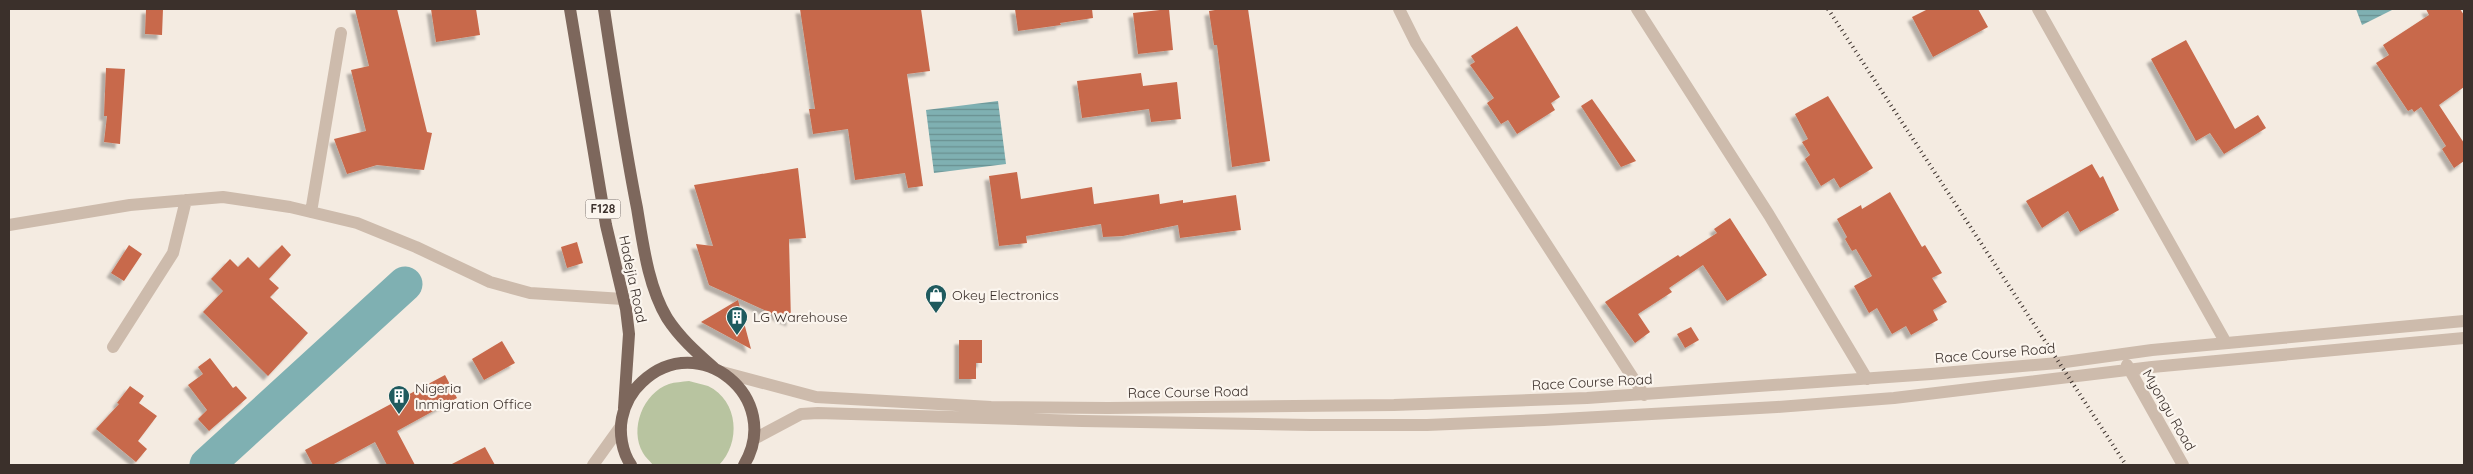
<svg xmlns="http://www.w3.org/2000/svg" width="2473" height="474" font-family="Quicksand,sans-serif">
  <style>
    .garden { fill: #b8c4a0 }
    .water { fill: url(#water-rules) }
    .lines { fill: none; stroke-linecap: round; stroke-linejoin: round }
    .river { stroke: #7fb0b2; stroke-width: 35 }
    .building { fill: #c8694b; filter: url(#shadow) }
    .minor { stroke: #cdbbac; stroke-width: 12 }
    .major { stroke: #7d675c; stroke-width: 12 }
    .rail { stroke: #3b302b; stroke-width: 4; stroke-dasharray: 1 4; stroke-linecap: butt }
    .labels { text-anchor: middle; stroke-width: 4.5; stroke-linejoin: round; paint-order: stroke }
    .shield { fill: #fbf5ee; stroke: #756b66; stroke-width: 1 }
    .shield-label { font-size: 12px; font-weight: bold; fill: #3b302b }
    .street-label { font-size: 14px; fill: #3b302b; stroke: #fbf5ee }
    .poi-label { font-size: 14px; fill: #3b302b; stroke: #fbf5ee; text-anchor: start }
  </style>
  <defs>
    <pattern id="water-rules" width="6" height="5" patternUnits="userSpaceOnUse" patternTransform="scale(1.25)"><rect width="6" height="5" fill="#7fb0b2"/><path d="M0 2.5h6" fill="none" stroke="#699091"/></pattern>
    <filter id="shadow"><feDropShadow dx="-4.5" dy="4.5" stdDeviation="1" flood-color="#0004"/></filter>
  </defs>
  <rect width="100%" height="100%" fill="#f4ebe1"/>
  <path class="garden" d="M689 381C695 383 702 384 708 386 739 401 741 443 719 465H653C650 461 645 457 643 453 629 429 643 393 669 384 675 382 682 382 689 381Z"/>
  <path class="water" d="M2356 9H2394L2362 25Z
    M998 101 1006 164 934 173 926 110Z"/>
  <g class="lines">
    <path class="river" d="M207 465 405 284"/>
  </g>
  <path class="building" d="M146 9H163L162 35 145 34Z
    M355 9H397L427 132 432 133 424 170 377 165 347 174 334 139 366 131 351 70 369 66Z
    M431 9H476L480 35 436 42Z
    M800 9H921L930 71 907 74 923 186 908 188 905 173 855 180 848 129 813 134 809 109H815Z
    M1015 9H1092L1093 18 1060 23 1061 25 1018 31Z
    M1169 9 1173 50 1138 54 1133 13Z
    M1221 9H1248L1270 161 1232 167 1217 45H1214L1209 11Z
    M1928 9H1978L1988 27 1933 57 1912 17Z
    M2426 9H2460L2464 15V87L2439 105 2464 143V161L2454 168 2442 149 2446 146 2421 107 2414 112 2412 109 2408 111 2376 63 2389 55 2383 45 2429 15Z
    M1517 26 1560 97 1551 103 1555 110 1517 134 1508 120 1501 124 1487 103 1494 98 1470 65 1475 62 1471 56Z
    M2186 40 2235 129 2258 115 2266 128 2224 154 2210 133 2196 141 2151 59Z
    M106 68 125 69 120 144 104 142 107 116H104Z
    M1141 73 1143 86 1177 82 1181 119 1151 122 1149 109 1082 118 1077 81Z
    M1828 96 1873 168 1840 188 1834 178 1821 186 1805 159 1810 155 1802 142 1808 139 1795 114Z
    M1592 99 1636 161 1621 167 1581 106Z
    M2092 164 2100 178 2103 176 2119 210 2080 232 2068 211 2042 228 2026 201Z
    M798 168 806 238 789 239 791 322 709 285 696 244 713 246 694 185Z
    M1017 172 1021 199 1092 187 1094 204 1159 194 1160 204 1183 200V203L1236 195 1241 230 1180 238 1178 225 1123 236 1103 237 1101 224 1026 236 1027 243 999 246 989 176Z
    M1890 192 1922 247 1925 245 1942 273 1932 278 1947 302 1933 310 1938 320 1911 335 1906 326 1892 334 1877 308 1869 313 1854 286 1872 276 1856 249 1852 251 1845 239 1847 237 1837 219 1861 205 1862 209Z
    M1730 218 1767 275 1727 301 1703 265 1669 288 1672 292 1638 314 1650 332 1635 343 1605 302 1678 255 1680 257 1717 233 1714 229Z
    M577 242 583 263 567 268 561 247Z
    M129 245 142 254 124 281 111 273Z
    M282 245 291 255 269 279 279 288 270 297 308 333 268 376 203 312 223 291 211 279 230 259 238 267 248 257 259 268Z
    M738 300 751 349 701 322Z
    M1691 327 1699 340 1685 348 1677 334Z
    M959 340H982V363H976V379H959Z
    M502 341 515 363 484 380 472 359Z
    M210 358 233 388 236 386 247 398 209 431 198 419 207 410 188 385 203 374 198 367Z
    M445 375 457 398 397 431 415 465H387L375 442 332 465H313L305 450Z
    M130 386 144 396 139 403 157 416 138 441 147 449 136 462 96 429 119 404 117 403Z
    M485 447 495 465H450Z"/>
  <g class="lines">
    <path class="minor" d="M1399 9 1416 43 1644 395
      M1637 9 1769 215 1867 379
      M2038 9 2226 343
      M311 212 341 33
      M9 225 130 205 223 197 290 207 357 223 416 247 490 282 530 293 623 299
      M113 347 173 253 186 200
      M2127 365 2183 465
      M722 372 816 397 991 407 1108 408 1394 405 1587 398 1931 374 2058 363 2152 350 2464 321
      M754 439 801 414 818 413 1082 421 1311 425H1427L1544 420 1777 407 1894 398 2152 367 2464 338
      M593 465 621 426"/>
    <path class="major" d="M570 9 606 225 626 309 629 334 624 408
      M604 9C614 75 624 142 637 208 643 244 648 286 667 318 680 338 696 352 714 368
      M631 465C622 452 619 433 622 418 625 404 631 392 642 382 699 328 784 398 744 465"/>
    <path class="rail" d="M1828 9 2126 465"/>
  </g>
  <defs>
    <g id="shop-pin" transform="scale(1.125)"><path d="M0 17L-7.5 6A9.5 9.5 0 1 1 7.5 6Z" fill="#1f5a5e" stroke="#fbf5ee"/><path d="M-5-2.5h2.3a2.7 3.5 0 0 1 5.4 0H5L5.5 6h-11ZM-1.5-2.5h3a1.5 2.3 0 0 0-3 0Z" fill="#fff"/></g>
    <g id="building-pin" transform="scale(1.125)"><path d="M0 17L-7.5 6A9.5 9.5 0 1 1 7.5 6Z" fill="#1f5a5e" stroke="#fbf5ee"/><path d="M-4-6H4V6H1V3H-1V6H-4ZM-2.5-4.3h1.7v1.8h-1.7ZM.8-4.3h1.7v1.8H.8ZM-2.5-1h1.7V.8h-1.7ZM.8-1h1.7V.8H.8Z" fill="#fff"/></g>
  </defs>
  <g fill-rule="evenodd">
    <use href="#shop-pin" x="936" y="295"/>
    <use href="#building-pin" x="737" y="317"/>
    <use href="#building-pin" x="399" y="396"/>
  </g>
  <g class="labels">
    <rect class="shield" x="585.5" y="199.5" width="35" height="19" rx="4"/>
    <g class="shield-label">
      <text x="603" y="213">F128</text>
    </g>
    <g class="street-label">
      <text transform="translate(633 279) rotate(78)" y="5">Hadejia Road</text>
      <text transform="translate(1995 353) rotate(-5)" y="5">Race Course Road</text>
      <text transform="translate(1592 382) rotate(-3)" y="5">Race Course Road</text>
      <text transform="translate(1188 392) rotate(-1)" y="5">Race Course Road</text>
      <text transform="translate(2169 410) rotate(60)" y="5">Myongu Road</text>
    </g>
    <g class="poi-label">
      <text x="952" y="300">Okey Electronics</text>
      <text x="753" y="322">LG Warehouse</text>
      <text x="415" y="393">Nigeria<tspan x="415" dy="16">Inmigration Office</tspan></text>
    </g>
  </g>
  <rect width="2473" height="474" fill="none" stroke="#3b302b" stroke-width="20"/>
</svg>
